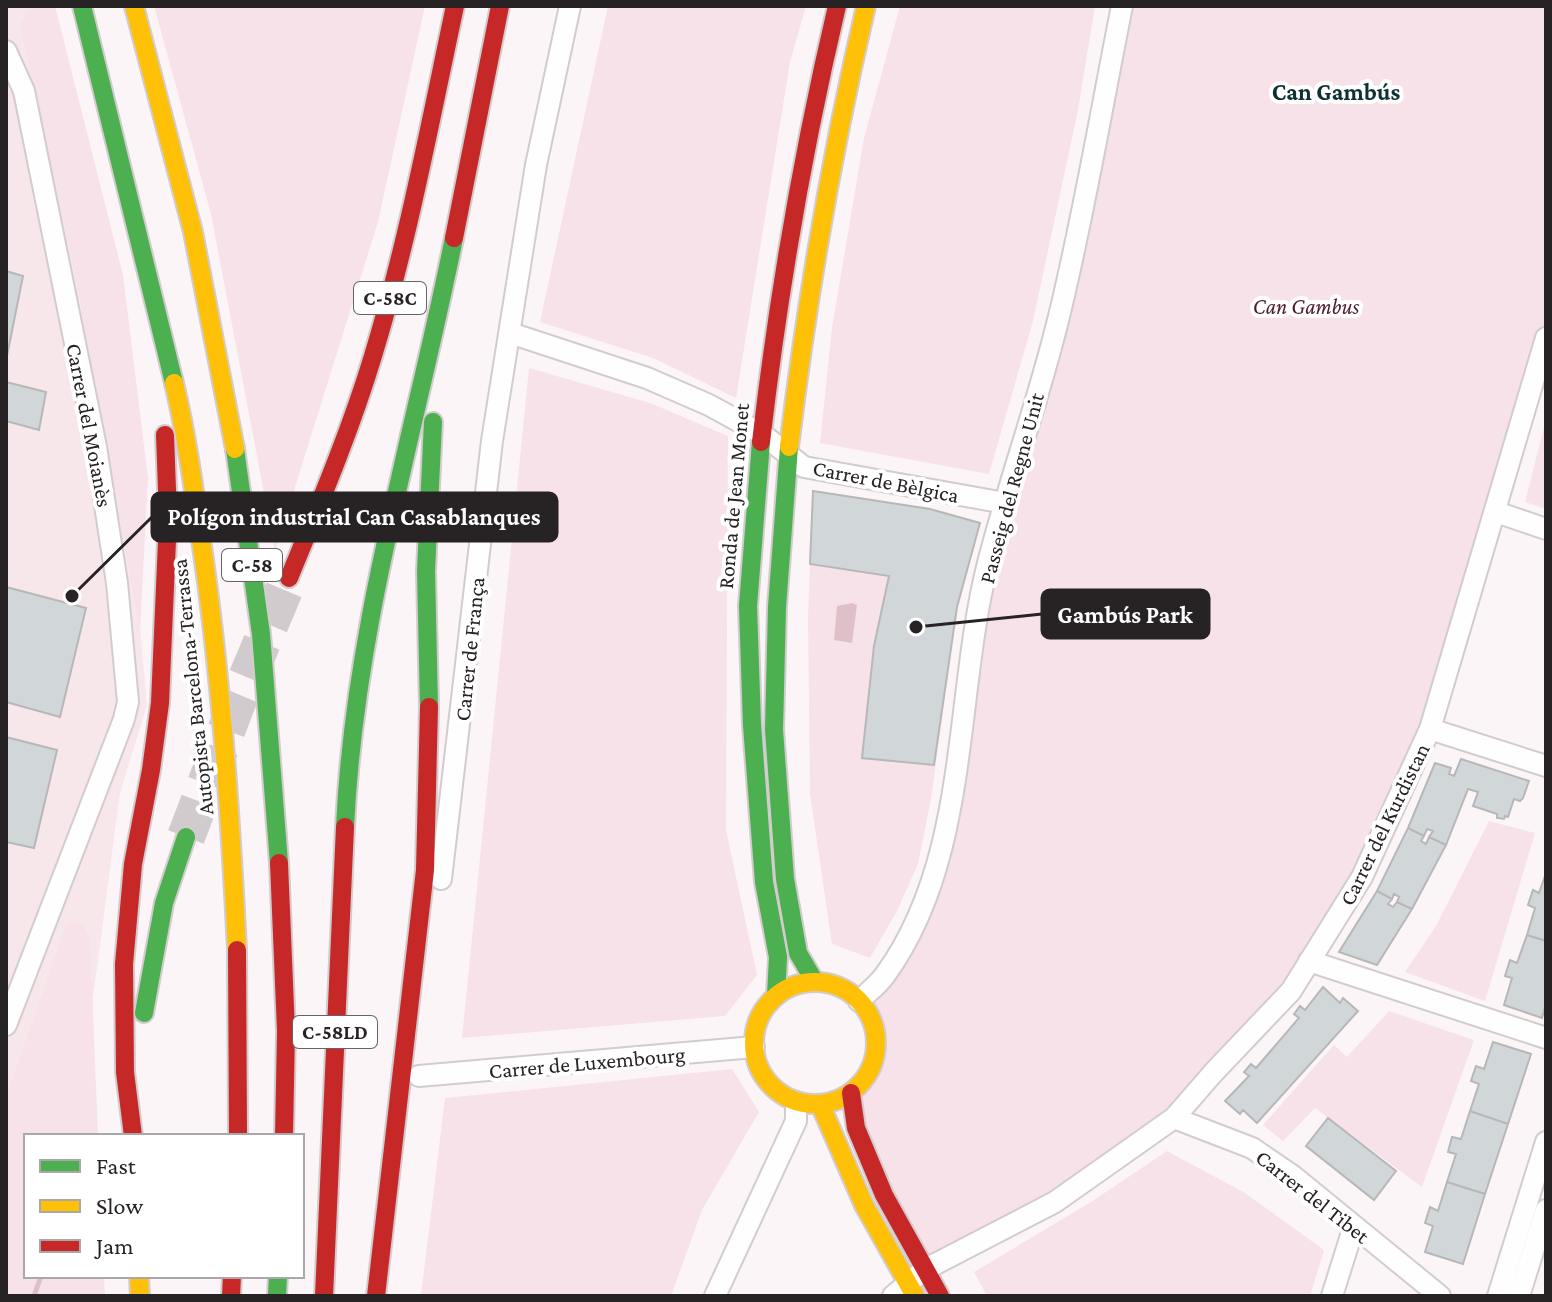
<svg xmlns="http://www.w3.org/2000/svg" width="1552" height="1302" font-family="'Crimson Pro',serif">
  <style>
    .built { fill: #f7e7eb }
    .green { fill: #f6e2e8 }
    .water { fill: #dfc0c8 }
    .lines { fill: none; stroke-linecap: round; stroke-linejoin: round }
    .stream { stroke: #dfc0c8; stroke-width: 5 }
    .building { fill: #d1d7d9; stroke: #b7b7b8; stroke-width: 2 }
    .highway-tunnel { stroke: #d1cbcd; stroke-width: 38; stroke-dasharray: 38 19; stroke-linecap: butt }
    .street-casing { stroke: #d2ccce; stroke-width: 24 }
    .fast-casing { stroke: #d2ccce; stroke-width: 22 }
    .slow-casing { stroke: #d2ccce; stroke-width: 22 }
    .jam-casing { stroke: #d2ccce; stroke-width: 22 }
    .street { stroke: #fffefe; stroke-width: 20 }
    .fast { stroke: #4caf50; stroke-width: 18 }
    .slow { stroke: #ffc107; stroke-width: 18 }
    .jam { stroke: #c62828; stroke-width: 18 }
    .labels { text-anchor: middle; stroke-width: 8; stroke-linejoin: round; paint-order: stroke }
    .shield { fill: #fff; stroke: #686465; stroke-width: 2 }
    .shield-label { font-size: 20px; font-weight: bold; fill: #272223 }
    .park-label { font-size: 22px; font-style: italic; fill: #4f1b2f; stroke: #fff }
    .street-label { font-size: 22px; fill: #272223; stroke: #fff }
    .neighbourhood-label { font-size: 24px; font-weight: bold; fill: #0e3134; stroke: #fff }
    .leader { fill: none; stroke: #272223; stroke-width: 3 }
    .callout-dot { fill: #272223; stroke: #fff; stroke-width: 3 }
    .callout { fill: #272223; stroke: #272223; stroke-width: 3 }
    .callout-label { font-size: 24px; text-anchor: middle; font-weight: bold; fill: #fff }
  </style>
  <rect width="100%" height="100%" fill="#fcf5f7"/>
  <path class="built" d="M6 6H36L134 561 147 705 120 793 86 1051 26 1136 6 1192Z"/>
  <path class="green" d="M30 6H55L123 275 148 478 140 631 76 280 20 26Z
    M154 6H425L378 222 275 551 211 214Z
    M608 6H806L790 62 736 398 653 358 540 322Z
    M900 6H1095L1078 110 1033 321 989 474 820 443 832 328 864 138Z
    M1122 6H1546V338L1430 729 1291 991 1174 1118 924 1270 851 1093C881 1061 883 1037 859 1001L884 976 937 863 967 680 1061 308Z
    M529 368 650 403 728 436 726 830 757 975 725 1016 462 1038Z
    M1546 419V509L1525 502Z
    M813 491 930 509 980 523 957 607 931 799 918 864 897 911 870 958 832 944 810 794 808 616Z
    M1489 821 1535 833 1485 1001 1405 972 1436 926Z
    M73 920 84 924 90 941 98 1136H26V1276H104L105 1296H6V1097L63 933 68 922Z
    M1389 1011 1474 1040 1422 1187 1315 1108 1283 1141 1263 1125 1334 1045 1347 1057Z
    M732 1069 759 1112 702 1210 671 1296H421L445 1098Z
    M1167 1151 1245 1193 1324 1250 1310 1296H987L974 1272 1091 1202Z"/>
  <path class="water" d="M852 603 857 605 852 643 834 640 837 606Z"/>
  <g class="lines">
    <path class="stream" d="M34 1296 41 1276"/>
  </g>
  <path class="building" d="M6 271 23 276 6 361Z
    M6 382 46 392 39 430 6 421Z
    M813 491 930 509 980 523 957 607 934 765 862 758 874 646 889 576 810 564Z
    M6 587 86 608 60 717 6 702Z
    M6 737 57 750 34 848 6 842Z
    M1461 759 1529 781 1523 798 1520 801 1514 799 1508 817 1505 816 1504 819 1497 818V814L1473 806 1478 792 1468 789 1446 845 1429 837 1433 831 1427 829 1424 836 1408 828 1435 763 1451 768 1449 774 1454 776Z
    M1408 828 1424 836 1421 841 1426 844 1429 837 1446 845 1412 909 1397 902 1399 897 1394 894 1392 899 1377 891Z
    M1546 873V941L1527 935 1535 908 1528 905 1533 890 1539 893Z
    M1377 891 1392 899 1388 904 1393 907 1397 902 1412 909 1377 965 1339 952Z
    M1527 935 1546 941V1004L1542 1018 1504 1005 1512 978 1505 976 1510 960 1517 963Z
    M1323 987 1340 1003 1343 998 1358 1011 1257 1123 1243 1110 1240 1114 1225 1101 1249 1076 1244 1072 1251 1064 1256 1068 1299 1018 1294 1014 1300 1006 1305 1010Z
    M1493 1042 1531 1054 1508 1124 1470 1111 1479 1084 1471 1081 1476 1066 1484 1069Z
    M1470 1111 1508 1124 1485 1194 1447 1182 1456 1154 1448 1152 1452 1137 1461 1139Z
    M1328 1118 1396 1171 1374 1200 1306 1146Z
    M1447 1182 1485 1194 1463 1264 1425 1252 1433 1226 1425 1223 1430 1207 1438 1211Z"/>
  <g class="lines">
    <path class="highway-tunnel" d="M186 837 239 697 289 578"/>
    <g class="street-casing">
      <path id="street" d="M6 51 24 91 96 447 117 583 128 702 124 719 6 1025
        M510 333 647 378 709 405 762 434 804 467 1005 503
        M1496 512 1546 529
        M1430 729 1546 766
        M441 879 492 441 536 165 570 6
        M1309 961 1546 1038
        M859 1001C867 993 878 985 885 975 970 858 954 697 988 563 1010 477 1041 394 1061 308 1085 208 1102 106 1122 6
        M419 1076 754 1047
        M1174 1118 1252 1148 1293 1176 1440 1296
        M715 1296 796 1121V1102
        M893 1296 924 1270 1055 1202 1174 1118 1214 1072 1291 991 1362 877 1430 729 1546 338
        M1332 1296 1354 1226
        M1498 1296 1546 1142
        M1519 1296 1546 1210"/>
    </g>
    <g class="fast-casing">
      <path id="fast" d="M82 6 174 383
        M761 442 748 606 752 725 764 882 778 957 776 996
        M789 447 777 607 774 730 785 879 798 953 815 982
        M235 449 261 634 279 863
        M429 707 426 571 433 422
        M345 827C354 627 415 433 454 238
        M144 1013 164 903 186 837
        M277 1296 278 1276"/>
    </g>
    <g class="slow-casing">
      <path id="slow" d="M134 6 193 232 235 449
        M174 383C186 433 193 483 200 533 221 671 230 810 237 950
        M789 447C807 299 832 151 866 6
        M754 1043a61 61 0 1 1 122 0a61 61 0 1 1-122 0Z
        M820 1104 864 1205 915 1296
        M139 1276 140 1296"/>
    </g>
    <g class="jam-casing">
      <path id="jam" d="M454 238 500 6
        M761 442C778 296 803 150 837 6
        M289 578C319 505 350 432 373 356 408 241 430 123 455 6
        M279 863 286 1031 284 1136
        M237 950 238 1136
        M851 1093 856 1128 884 1195 940 1296
        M133 1136 125 1072 124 964 133 864 151 770 160 703 168 517 165 435
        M231 1296 232 1276
        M324 1296 345 827
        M376 1296 425 870 429 707"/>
    </g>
    <use href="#street" class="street"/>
    <use href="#fast" class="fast"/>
    <use href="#slow" class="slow"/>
    <use href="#jam" class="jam"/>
  </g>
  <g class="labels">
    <g class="shield">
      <rect x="354" y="282" width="72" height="32" rx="6"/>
      <rect x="222" y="549" width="60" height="32" rx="6"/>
      <rect x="293" y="1016" width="84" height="32" rx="6"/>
    </g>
    <g class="shield-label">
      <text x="390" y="305">C-58C</text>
      <text x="252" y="572">C-58</text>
      <text x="335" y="1039">C-58LD</text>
    </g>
    <g class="park-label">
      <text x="1306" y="314">Can Gambus</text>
    </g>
    <g class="street-label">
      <text transform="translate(90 425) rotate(79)" y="8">Carrer del Moianès</text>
      <text transform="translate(886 481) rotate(11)" y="8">Carrer de Bèlgica</text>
      <text transform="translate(1011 488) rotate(-75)" y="8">Passeig del Regne Unit</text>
      <text transform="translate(733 496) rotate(-85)" y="8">Ronda de Jean Monet</text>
      <text transform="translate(469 649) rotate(-84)" y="8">Carrer de França</text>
      <text transform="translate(192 687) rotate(-96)" y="8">Autopista Barcelona-Terrassa</text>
      <text transform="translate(1384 824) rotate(-64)" y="8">Carrer del Kurdistan</text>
      <text transform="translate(587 1062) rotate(-5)" y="8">Carrer de Luxembourg</text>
      <text transform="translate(1313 1196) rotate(38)" y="8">Carrer del Tibet</text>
    </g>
    <g class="neighbourhood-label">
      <text x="1336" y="100">Can Gambús</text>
    </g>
  </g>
  <path class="leader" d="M72 596L152 517M916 627L1042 614"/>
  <g class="callout-dot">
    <circle cx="72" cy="596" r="8"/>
    <circle cx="916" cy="627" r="8"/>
  </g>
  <g class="callout">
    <rect x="152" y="493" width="405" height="48" rx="8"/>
    <rect x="1042" y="590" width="167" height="48" rx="8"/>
  </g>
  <g class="callout-label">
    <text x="354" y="525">Polígon industrial Can Casablanques</text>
    <text x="1125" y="623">Gambús Park</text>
  </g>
  <rect width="1552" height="1302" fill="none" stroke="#272223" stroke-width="16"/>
  <rect x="24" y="1134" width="280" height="144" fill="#ffffff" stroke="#a9a7a7" stroke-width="2"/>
  <rect x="40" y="1160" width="40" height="12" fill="#4caf50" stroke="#a9a7a7" stroke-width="2"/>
  <text x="96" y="1174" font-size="24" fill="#272223">Fast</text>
  <rect x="40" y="1200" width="40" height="12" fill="#ffc107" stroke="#a9a7a7" stroke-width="2"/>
  <text x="96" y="1214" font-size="24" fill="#272223">Slow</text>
  <rect x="40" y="1240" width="40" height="12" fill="#c62828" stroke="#a9a7a7" stroke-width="2"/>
  <text x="96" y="1254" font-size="24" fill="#272223">Jam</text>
</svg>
